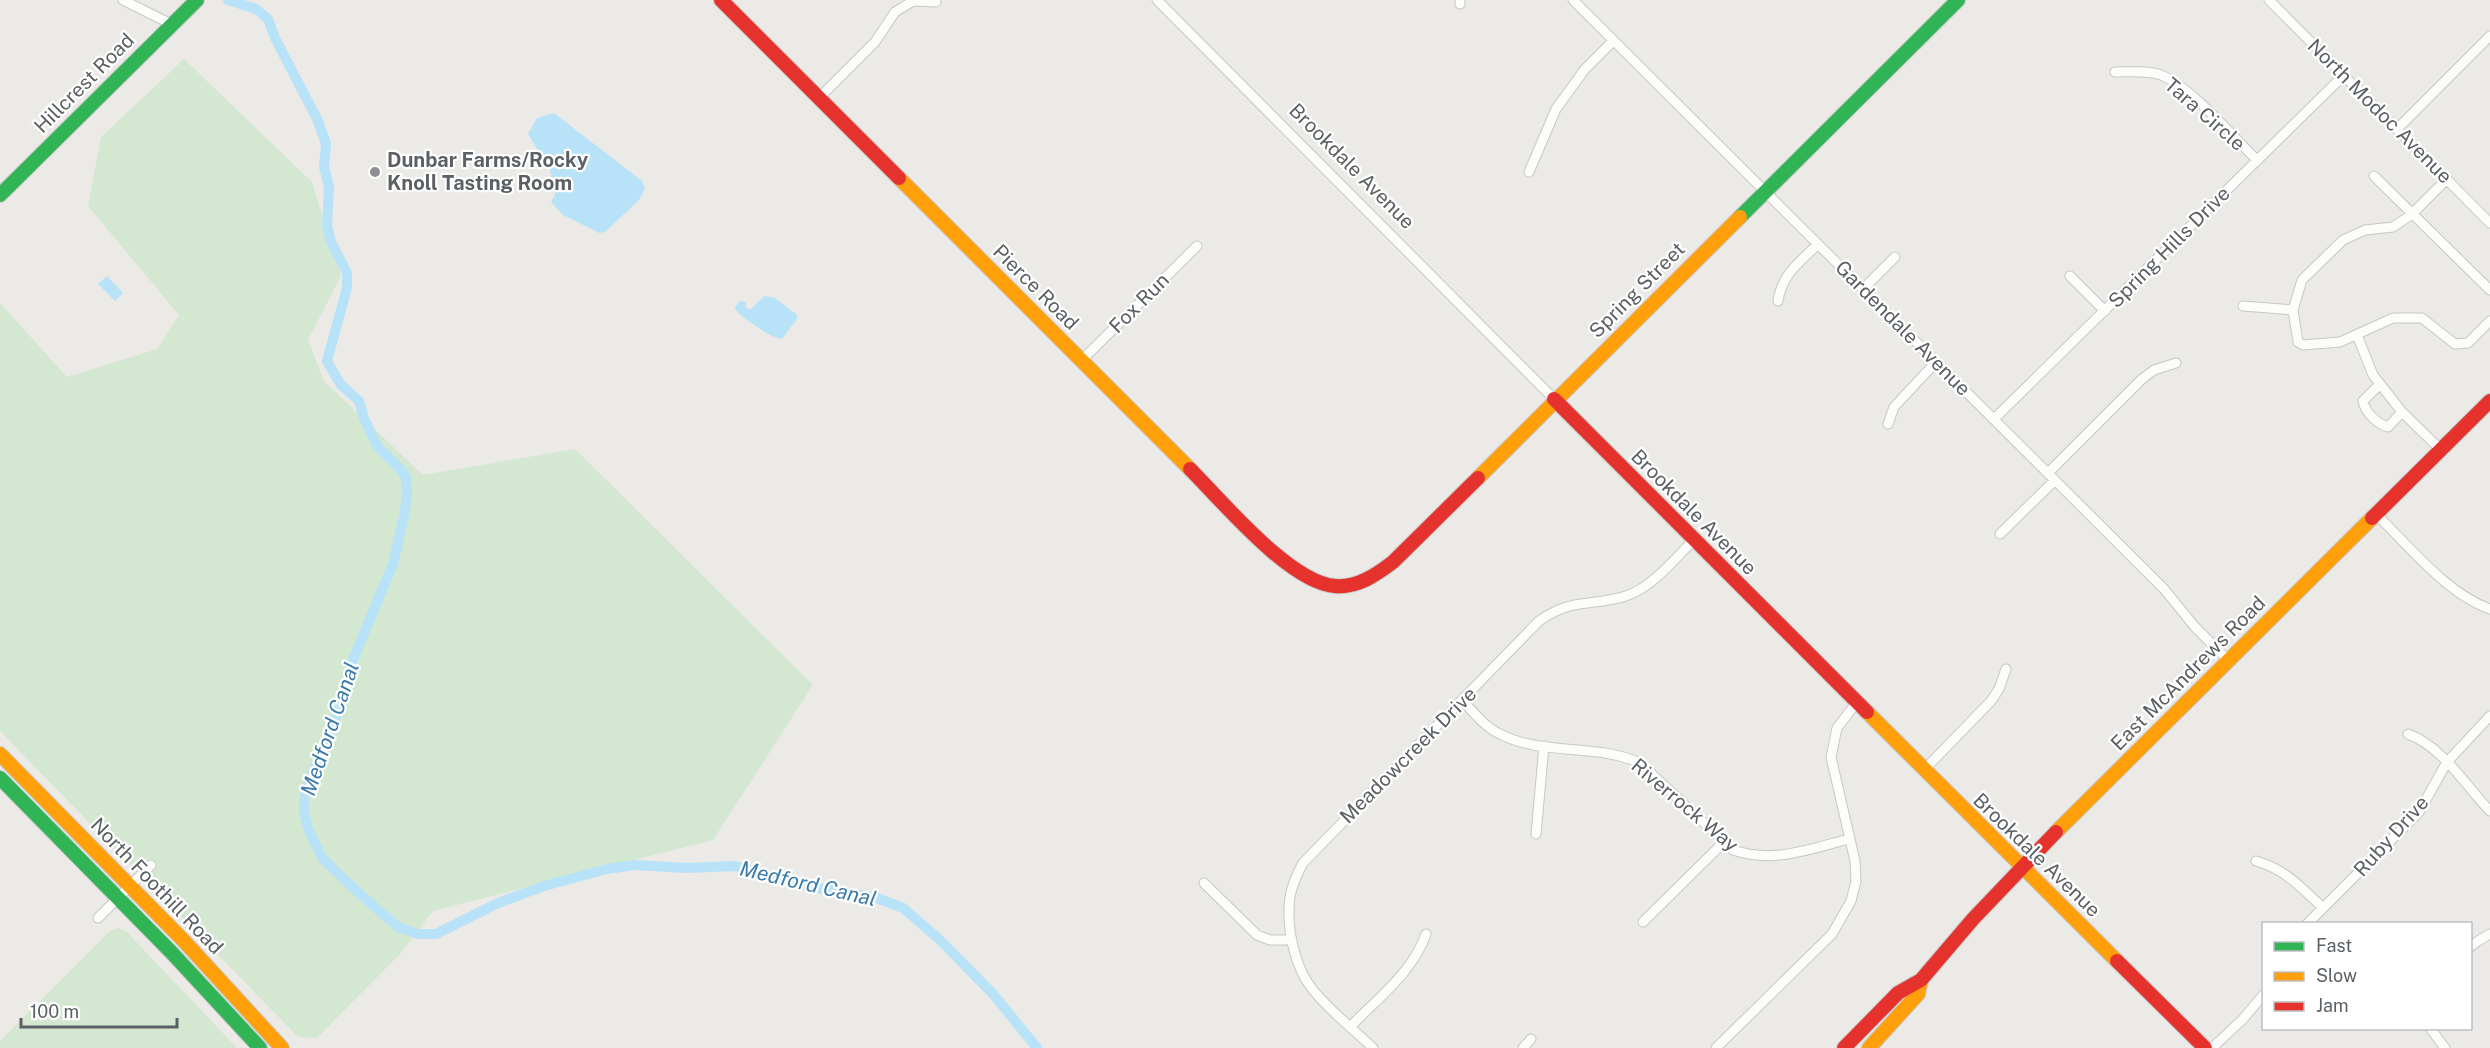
<svg xmlns="http://www.w3.org/2000/svg" width="2490" height="1048" font-family="'Public Sans',sans-serif">
  <style>
    .green { fill: #d4e8d1 }
    .water { fill: #b8e2f8 }
    .lines { fill: none; stroke-linecap: round; stroke-linejoin: round }
    .canal { stroke: #b8e2f8; stroke-width: 10 }
    .street-casing { stroke: #c7c7c6; stroke-width: 11 }
    .fast-casing { stroke: #c8c8c8; stroke-width: 16 }
    .slow-casing { stroke: #c8c8c8; stroke-width: 16 }
    .jam-casing { stroke: #c8c8c8; stroke-width: 16 }
    .street { stroke: #fcfcfb; stroke-width: 9 }
    .fast { stroke: #30b455; stroke-width: 14 }
    .slow { stroke: #ff9f0a; stroke-width: 14 }
    .jam { stroke: #e5322d; stroke-width: 14 }
    .poi-dot { fill: #8d9092; stroke: #fff; stroke-width: 2 }
    .labels { text-anchor: middle; stroke-width: 4.5; stroke-linejoin: round; paint-order: stroke }
    .street-label { font-size: 20px; fill: #5b6064; stroke: #fff }
    .poi-label { font-size: 20px; font-weight: bold; fill: #5b6064; stroke: #fff; text-anchor: start }
    .water-label { font-size: 21px; font-style: italic; fill: #3a7bab; stroke: #fff }
  </style>
  <rect width="100%" height="100%" fill="#ebeae6"/>
  <path class="green" d="M184 59 312 182 341 276 308 340 324 381 423 475 575 449 813 685 713 840 433 911 401 953 317 1038 298 1037 0 731V303L67 377 157 349 179 315 88 206 101 137Z
    M118 928 126 931 237 1048H0V1041L110 931Z"/>
  <path class="water" d="M554 113 642 181 645 189 639 200 605 232 599 233 563 215 551 202 555 195V183L552 180 550 170 528 134 537 118Z
    M107 276 123 293 115 301 98 284Z
    M764 296 775 298 797 315V319L782 339C772 339 741 317 735 309L736 305 741 301 746 302V308L751 309Z"/>
  <g class="lines">
    <path class="canal" d="M228 0 256 9 268 19 275 38 318 121 326 144 324 167 329 187 327 225 331 242 347 273V288L327 361 341 385 359 401 364 418 377 446 402 471 406 478 407 491 405 511 393 564 352 662 329 739 308 782 304 800V813L308 828 322 858 362 896 398 927 418 934H436L498 903 544 886 607 869 635 865 686 868 735 866 811 887 877 898 903 908 940 940 993 994 1037 1048"/>
    <g class="street-casing">
      <path id="street" d="M123 0 171 24
        M1157 0 1554 399
        M1573 0 2164 589 2195 627 2229 661
        M2269 0 2490 223
        M1460 4V0
        M2115 72C2129 72 2147 70 2161 75 2191 87 2233 137 2257 160
        M819 98 875 42 895 12 913 1 936 2
        M2397 129 2490 36
        M1529 172 1556 109 1585 69 1613 41
        M2374 176 2490 290
        M2447 179 2411 215 2393 227 2365 230 2343 240 2302 280 2293 310 2298 342 2303 345 2340 342 2393 318H2422L2455 344 2468 343 2490 321
        M2070 276 2105 311
        M1863 289 1895 257
        M1778 301C1782 274 1799 263 1818 244
        M2243 306 2293 310
        M2357 335 2373 375 2402 412 2441 450
        M1082 360 1197 246
        M2380 384 2363 401C2365 412 2377 424 2388 427L2402 412
        M1994 419 2344 75
        M1888 424 1894 407 1936 362
        M2048 473 2142 379 2154 370 2176 363
        M2376 514C2409 546 2447 594 2490 609
        M2000 534 2055 480
        M1462 700C1473 712 1485 727 1500 734 1542 756 1596 743 1640 763L1733 850C1774 864 1809 849 1849 839
        M2408 734C2443 747 2465 785 2490 811
        M1924 770 1991 701 1999 689 2006 669
        M1536 834 1544 746
        M2256 861C2285 869 2302 888 2323 908
        M1204 883 1257 935 1270 940H1292
        M98 918 151 865
        M1643 922 1723 843
        M2307 924 2419 812 2447 762 2490 716
        M2470 947 2478 941 2490 934
        M1350 1027C1378 998 1413 972 1426 934
        M2430 1028 2445 1048
        M1373 1048C1353 1029 1330 1011 1313 990 1294 967 1286 926 1290 897 1292 885 1297 874 1303 863L1539 621C1573 597 1591 607 1626 596 1653 587 1674 559 1694 540
        M1523 1048 1531 1039
        M1716 1048 1832 934 1851 901 1856 881 1855 861 1831 757 1837 728 1857 702
        M2212 1048 2243 1019 2264 994"/>
    </g>
    <g class="fast-casing">
      <path id="fast" d="M0 195 197 0
        M1740 217 1958 0
        M0 778 172 953 260 1048"/>
    </g>
    <g class="slow-casing">
      <path id="slow" d="M899 178 1190 469
        M1478 478 1740 217
        M1867 712 2117 961
        M0 754 184 941 282 1048
        M2056 832 2372 518
        M1869 1048 1918 994 1921 980"/>
    </g>
    <g class="jam-casing">
      <path id="jam" d="M721 0 899 178
        M1554 399 1867 712
        M1190 469C1222 501 1290 583 1335 586 1357 588 1376 575 1393 562L1478 478
        M2372 518 2490 401
        M2117 961 2205 1048
        M1844 1048 1898 993 1921 980 1973 919 2056 832"/>
    </g>
    <use href="#street" class="street"/>
    <use href="#fast" class="fast"/>
    <use href="#slow" class="slow"/>
    <use href="#jam" class="jam"/>
  </g>
  <circle class="poi-dot" cx="375" cy="172" r="6"/>
  <g class="labels">
    <g class="street-label">
      <text transform="translate(84 83) rotate(-45)" y="7">Hillcrest Road</text>
      <text transform="translate(2380 111) rotate(45)" y="7">North Modoc Avenue</text>
      <text transform="translate(2205 114) rotate(41)" y="7">Tara Circle</text>
      <text transform="translate(1352 166) rotate(45)" y="7">Brookdale Avenue</text>
      <text transform="translate(2169 247) rotate(-45)" y="7">Spring Hills Drive</text>
      <text transform="translate(1036 287) rotate(45)" y="7">Pierce Road</text>
      <text transform="translate(1637 290) rotate(-45)" y="7">Spring Street</text>
      <text transform="translate(1139 303) rotate(-45)" y="7">Fox Run</text>
      <text transform="translate(1903 328) rotate(45)" y="7">Gardendale Avenue</text>
      <text transform="translate(1694 512) rotate(45)" y="7">Brookdale Avenue</text>
      <text transform="translate(2188 673) rotate(-45)" y="7">East McAndrews Road</text>
      <text transform="translate(1408 755) rotate(-45)" y="7">Meadowcreek Drive</text>
      <text transform="translate(1685 805) rotate(40)" y="7">Riverrock Way</text>
      <text transform="translate(2391 836) rotate(-48)" y="7">Ruby Drive</text>
      <text transform="translate(2037 855) rotate(44)" y="7">Brookdale Avenue</text>
      <text transform="translate(157 886) rotate(46)" y="7">North Foothill Road</text>
    </g>
    <g class="poi-label">
      <text x="387" y="167">Dunbar Farms/Rocky<tspan x="387" dy="23">Knoll Tasting Room</tspan></text>
    </g>
    <g class="water-label">
      <text transform="translate(330 729) rotate(-71)" y="7">Medford Canal</text>
      <text transform="translate(808 884) rotate(13)" y="7">Medford Canal</text>
    </g>
  </g>
  <rect x="2262" y="922" width="210" height="108" fill="#ffffff" stroke="#bdbfc1" stroke-width="1.5"/>
  <rect x="2274" y="942" width="30" height="9" fill="#30b455" stroke="#bdbfc1" stroke-width="1.5"/>
  <text x="2316" y="952" font-size="18" fill="#5b6064">Fast</text>
  <rect x="2274" y="972" width="30" height="9" fill="#ff9f0a" stroke="#bdbfc1" stroke-width="1.5"/>
  <text x="2316" y="982" font-size="18" fill="#5b6064">Slow</text>
  <rect x="2274" y="1002" width="30" height="9" fill="#e5322d" stroke="#bdbfc1" stroke-width="1.5"/>
  <text x="2316" y="1012" font-size="18" fill="#5b6064">Jam</text>
  <path d="M21 1018v9h156v-9" fill="none" stroke="#5b6064" stroke-width="3"/>
  <text x="30" y="1018" font-size="18" fill="#5b6064" stroke="#ffffff" stroke-width="4.5" paint-order="stroke">100 m</text>
</svg>
